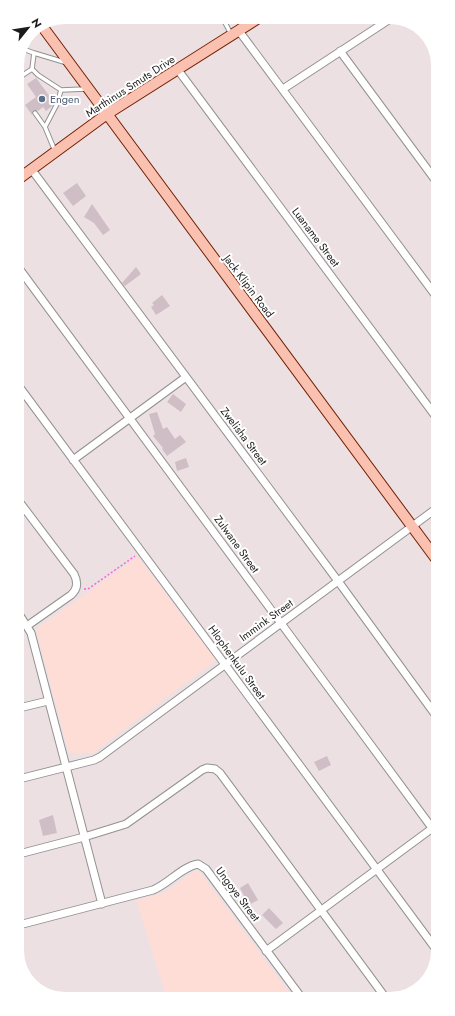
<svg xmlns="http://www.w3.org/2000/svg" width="455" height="1016" font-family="Jost,sans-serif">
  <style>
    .education { fill: #ffddd7 }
    .building { fill: #cfbec5 }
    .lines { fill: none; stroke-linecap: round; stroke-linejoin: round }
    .lane-casing { stroke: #929292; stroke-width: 5.5 }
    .street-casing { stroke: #929292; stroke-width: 9 }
    .secondary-casing { stroke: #712103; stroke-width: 12 }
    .path { stroke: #fc62d3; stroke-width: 1.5; stroke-dasharray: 2 2; stroke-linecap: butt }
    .lane { stroke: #fff; stroke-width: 3.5 }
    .street { stroke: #fff; stroke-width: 7 }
    .secondary { stroke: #fac1b1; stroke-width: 10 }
    .service-dot { fill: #5c6f8a; stroke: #fff; stroke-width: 1.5 }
    .labels { text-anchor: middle; stroke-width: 4; stroke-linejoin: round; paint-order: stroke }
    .street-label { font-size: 11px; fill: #1b1b1b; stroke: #fff }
    .service-label { font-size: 11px; fill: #4e5e75; stroke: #fff; text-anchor: start }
  </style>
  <rect width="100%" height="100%" fill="#ede0e2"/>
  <path class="education" d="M138 557 216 660 93 753H69L36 629Z
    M194 871H199L292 997 167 998 136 900 166 892Z"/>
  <path class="building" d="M36 78 54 102 52 106 46 111 43 107 38 111 35 110 33 111 32 115 25 105 36 97 27 84Z
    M77 183 86 196 73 206 63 193Z
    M92 204 110 230 103 235 94 223 84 217Z
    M136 267 141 274 125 286 122 283Z
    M162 295 170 306 156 315 151 307 154 305 152 303Z
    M173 394 186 404 181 412 167 402Z
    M157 412 163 429 167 427 175 439 180 435 186 442 167 456 162 449 163 448 153 436 155 434 149 414Z
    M186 458 189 467 177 471 175 462Z
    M327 756 331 765 319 771 314 762Z
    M53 815 57 833 43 836 39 820Z
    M248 883 258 900 249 905 240 888Z
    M269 908 283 923 276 929 262 915Z"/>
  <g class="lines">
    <g class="lane-casing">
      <path id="lane" d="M222 17 231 34
        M192 19 195 17
        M23 49 34 53 64 62
        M32 69 34 53
        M17 79 32 69 38 75 61 90 86 89
        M17 87 18 88
        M35 113 45 127
        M55 151 45 127 57 104 61 90
        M100 999 108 996"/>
    </g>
    <g class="street-casing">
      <path id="street" d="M239 31 436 296
        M340 51 436 181
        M178 70 436 417
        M283 89 393 17
        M32 170 338 581 437 717
        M18 267 438 836
        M18 385 438 952
        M73 460 186 377
        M18 500 74 574C78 582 78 589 71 595L27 626
        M19 614 31 633 102 904
        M19 708 48 701
        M19 779 94 760 100 757 437 508
        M19 854 84 837 126 824 202 770 207 768 215 769 220 773 385 997
        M19 925 153 890C168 884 183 866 198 864L206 869 301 997
        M266 951 438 824"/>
    </g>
    <g class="secondary-casing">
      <path id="secondary" d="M42 26 437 560
        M17 180 107 114 260 17"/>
    </g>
    <path class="path" d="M84 589H88L135 556"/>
    <use href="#lane" class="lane"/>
    <use href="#street" class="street"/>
    <use href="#secondary" class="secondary"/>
  </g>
  <circle class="service-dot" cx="42" cy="99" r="4"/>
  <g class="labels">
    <g class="street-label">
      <text transform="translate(130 86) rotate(-33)" y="4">Marthinus Smuts Drive</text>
      <text transform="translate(316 237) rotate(53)" y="4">Luaname Street</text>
      <text transform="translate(249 286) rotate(53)" y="4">Jack Klipin Road</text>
      <text transform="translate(244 436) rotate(53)" y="4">Zwelisha Street</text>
      <text transform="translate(237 544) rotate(54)" y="4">Zulwane Street</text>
      <text transform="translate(266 620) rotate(-36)" y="4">Immink Street</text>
      <text transform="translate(237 662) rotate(54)" y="4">Hlophenkulu Street</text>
      <text transform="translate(238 894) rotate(53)" y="4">Ungoye Street</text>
    </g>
    <g class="service-label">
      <text x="50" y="103">Engen</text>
    </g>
  </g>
  <path d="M0 0H455V1016H0ZM65 24H390A41 41 0 0 1 431 65V951A41 41 0 0 1 390 992H65A41 41 0 0 1 24 951V65A41 41 0 0 1 65 24Z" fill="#fff" fill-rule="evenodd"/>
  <g transform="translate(28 28) rotate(60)" stroke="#ffffff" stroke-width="3" paint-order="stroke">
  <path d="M0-3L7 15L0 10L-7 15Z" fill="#1b1b1b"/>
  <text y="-6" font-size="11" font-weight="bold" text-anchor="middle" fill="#1b1b1b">N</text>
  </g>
</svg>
